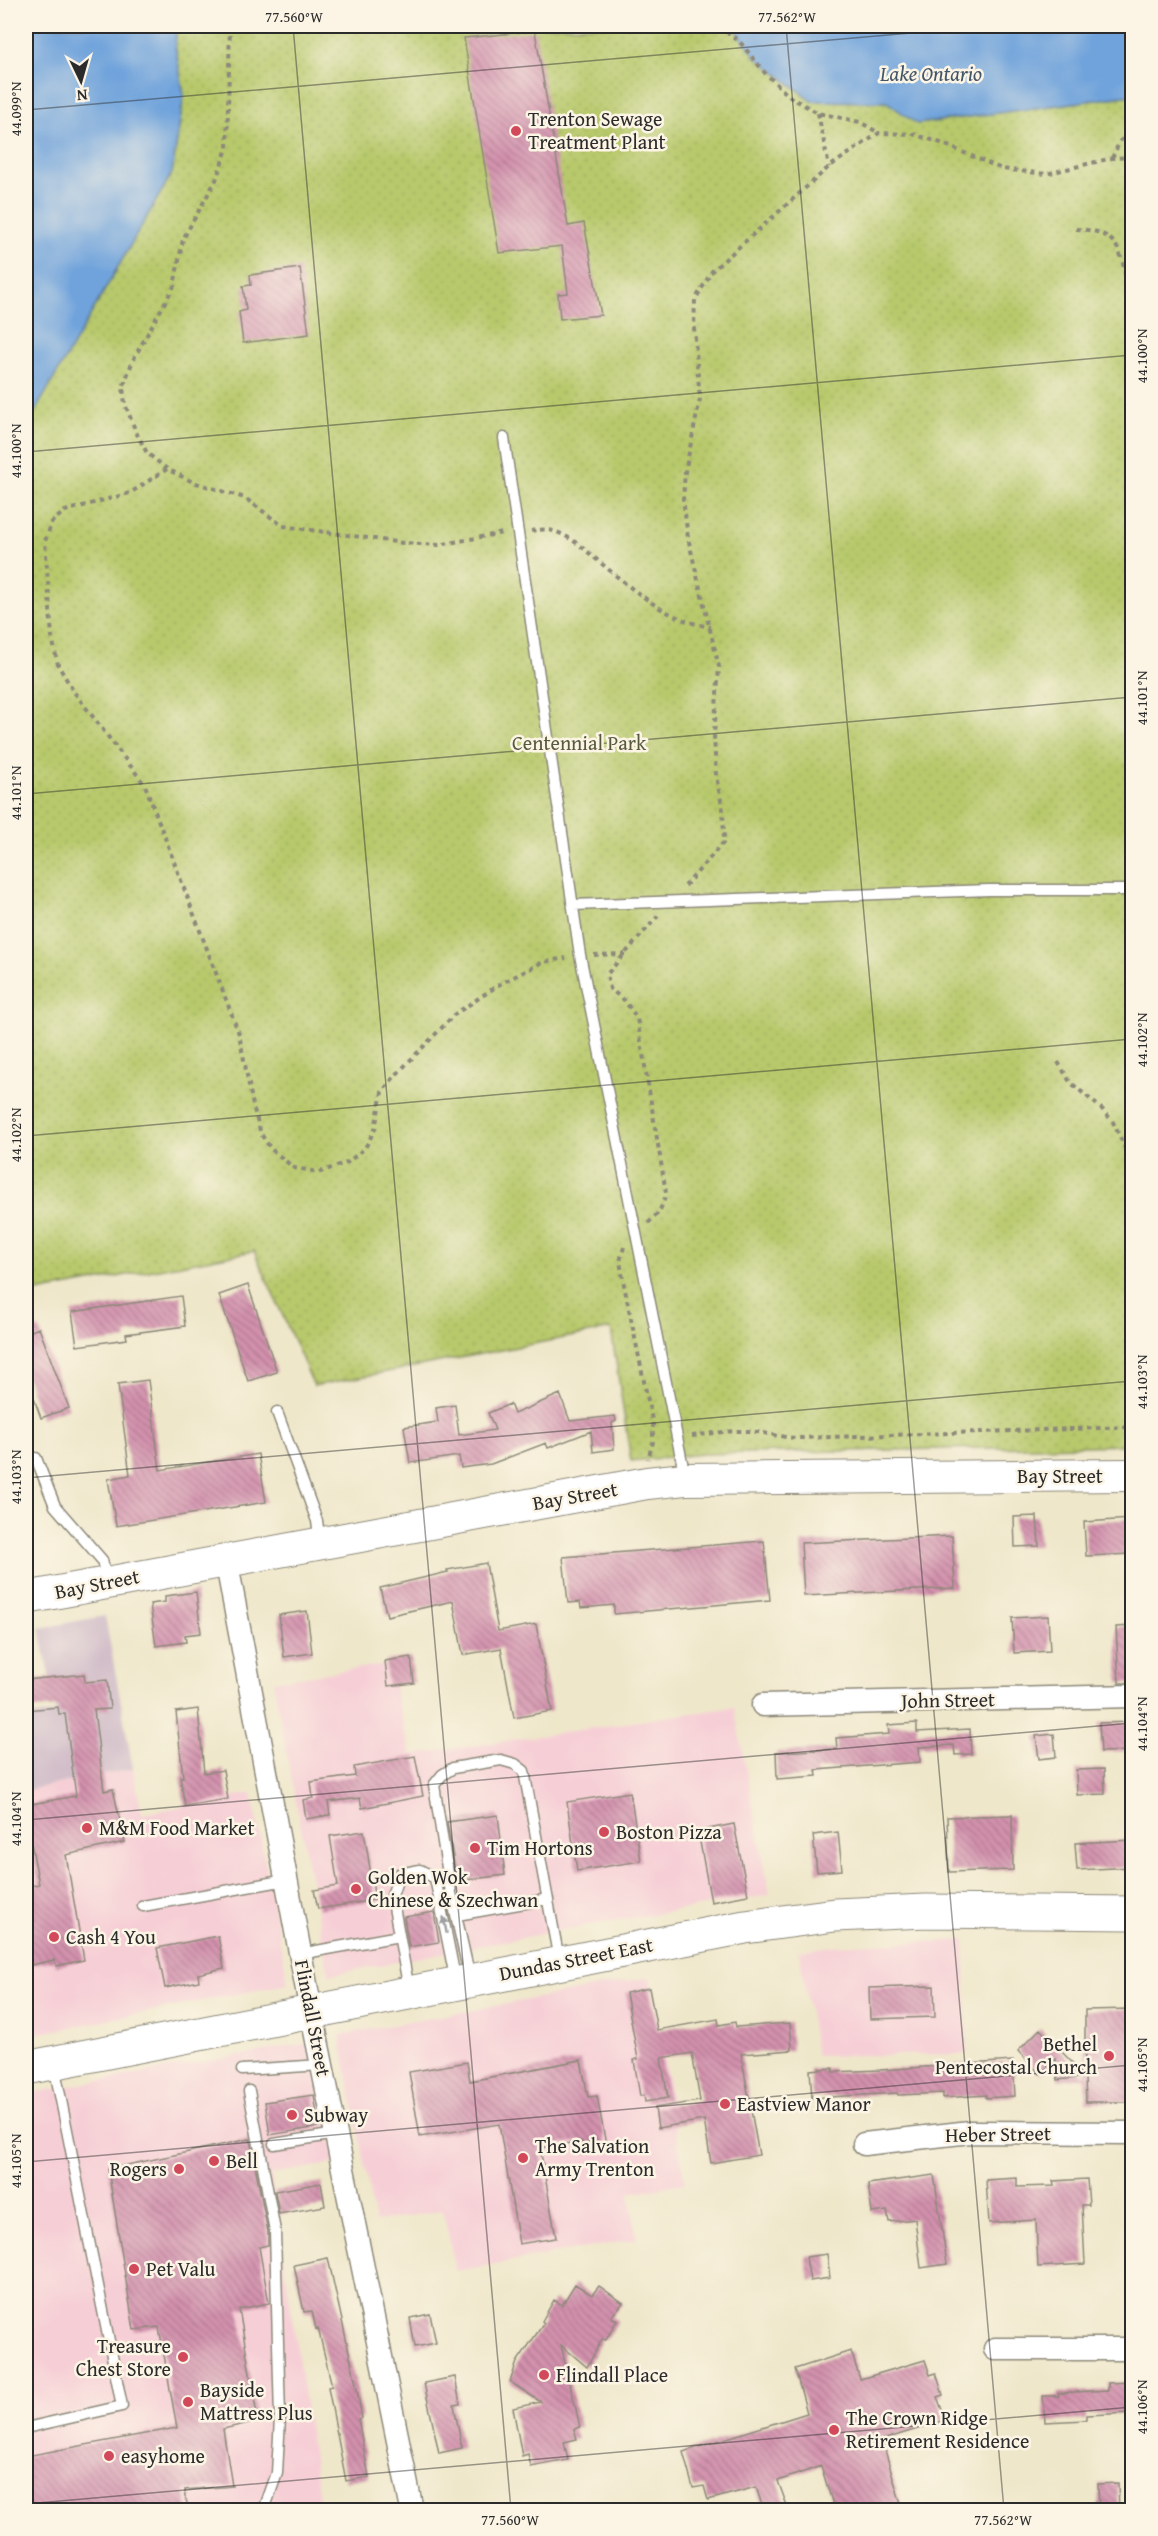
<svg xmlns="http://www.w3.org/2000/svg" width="1158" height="2536" font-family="'Gentium Book Plus',serif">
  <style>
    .built { fill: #f6cfd6 }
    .industrial { fill: #d1bdc9 }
    .park { fill: url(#park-dots); stroke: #727a4c; stroke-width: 1.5 }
    .water { fill: #6fa3db; stroke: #4d6783; stroke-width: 1.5 }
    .building { fill: url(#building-back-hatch) }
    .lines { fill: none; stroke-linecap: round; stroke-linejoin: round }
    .lane-casing { stroke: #8d897a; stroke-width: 13 }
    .street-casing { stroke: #8d897a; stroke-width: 25 }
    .secondary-casing { stroke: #8d897a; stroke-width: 34 }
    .primary-casing { stroke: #8d897a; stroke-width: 35 }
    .path { stroke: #8d897a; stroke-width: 4; stroke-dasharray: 4.5 4.5; stroke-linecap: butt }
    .lane { stroke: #fff; stroke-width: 10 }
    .street { stroke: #fff; stroke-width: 22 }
    .secondary { stroke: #fff; stroke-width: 32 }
    .primary { stroke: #fff; stroke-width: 33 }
    .oneway { fill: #a0a0a0 }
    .ticks { fill: none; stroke: #2b2b2b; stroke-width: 1.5; stroke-opacity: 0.45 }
    .poi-dot { fill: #d1495b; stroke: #fcf5e5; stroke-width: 2 }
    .labels { text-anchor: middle; stroke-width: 5; stroke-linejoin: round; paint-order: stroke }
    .poi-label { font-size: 20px; fill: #2b2b2b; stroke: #fcf5e5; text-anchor: start }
    .park-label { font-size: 20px; fill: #555a3e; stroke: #fcf5e5 }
    .street-label { font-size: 20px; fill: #2b2b2b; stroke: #fcf5e5 }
    .water-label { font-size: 21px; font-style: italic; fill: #435569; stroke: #fcf5e5 }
    .neatline { fill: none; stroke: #2b2b2b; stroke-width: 2 }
    .ticks-label { font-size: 15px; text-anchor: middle; fill: #2b2b2b }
  </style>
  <defs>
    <pattern id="park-dots" width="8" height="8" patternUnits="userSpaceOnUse" patternTransform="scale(1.5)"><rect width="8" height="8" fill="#b8c96c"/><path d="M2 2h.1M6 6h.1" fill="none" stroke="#9ead5e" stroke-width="1.8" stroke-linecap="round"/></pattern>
    <pattern id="building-back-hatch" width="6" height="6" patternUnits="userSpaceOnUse" patternTransform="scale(1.5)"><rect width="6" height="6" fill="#d391ad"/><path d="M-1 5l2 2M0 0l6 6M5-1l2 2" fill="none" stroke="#ab778d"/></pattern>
  </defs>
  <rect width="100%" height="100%" fill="#fcf5e5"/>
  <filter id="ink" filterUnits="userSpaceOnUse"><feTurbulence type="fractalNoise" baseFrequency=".0167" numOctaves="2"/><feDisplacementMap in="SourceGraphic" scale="12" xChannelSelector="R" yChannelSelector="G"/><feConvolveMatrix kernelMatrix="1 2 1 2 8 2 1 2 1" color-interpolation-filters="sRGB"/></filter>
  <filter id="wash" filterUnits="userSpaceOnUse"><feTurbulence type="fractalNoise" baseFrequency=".008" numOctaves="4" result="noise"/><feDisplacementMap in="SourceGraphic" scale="24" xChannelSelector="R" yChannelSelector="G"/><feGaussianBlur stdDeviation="1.35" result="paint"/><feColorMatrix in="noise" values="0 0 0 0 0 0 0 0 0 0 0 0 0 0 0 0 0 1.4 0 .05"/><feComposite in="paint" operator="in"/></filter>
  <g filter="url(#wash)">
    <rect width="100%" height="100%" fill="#efe7ca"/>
    <path class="built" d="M388 1664 411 1755 734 1707 770 1895 578 1927 329 1975 273 1681Z
      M133 1769 142 1814 252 1793 288 1984 26 2036V1790Z
      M965 1940 967 2054 816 2056 799 1951 831 1946Z
      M650 1977 685 2183 629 2193 637 2239 456 2271 443 2210 375 2222 340 2035Z
      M314 2042 337 2163 271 2174 321 2510H26V2094Z"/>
    <path class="industrial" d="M105 1616 133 1769 26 1790V1718L56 1712 40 1628Z"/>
    <path class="park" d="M177 26H733L756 57 812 101 887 102 917 124 1132 95V1445L703 1454 631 1461 611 1329 314 1386 254 1251 26 1294V427L172 173 184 95 175 45Z"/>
    <path class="water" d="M26 26H177L175 45 184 95 172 173 26 427Z
      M733 26H1132V95L917 124 887 102 812 101 756 57Z"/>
    <g id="blocks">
      <path class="building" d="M535 31 568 226 584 223 601 315 560 319 558 294 568 293 562 246 499 253 464 38Z
        M300 268 309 334 243 343 239 312 246 310 243 286 251 285 250 275Z
        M248 1285 277 1372 248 1381 219 1295Z
        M181 1296 185 1326 126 1334 127 1339 77 1346 72 1312Z
        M39 1328 69 1408 41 1418 26 1376V1333Z
        M148 1380 160 1470 258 1454 266 1502 116 1526 108 1479 130 1475 118 1384Z
        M560 1394 570 1421 615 1416 616 1421 612 1423 614 1449 593 1452 591 1431 548 1448 546 1443 491 1464 461 1468 459 1456 410 1463 404 1427 438 1422 436 1408 455 1405 459 1435 495 1430 488 1413 510 1404 514 1414Z
        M1037 1516 1039 1546 1015 1547 1014 1517Z
        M1132 1519V1554L1086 1556 1084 1522Z
        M952 1536 955 1588 804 1596 801 1543Z
        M764 1541 770 1600 614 1614V1605L581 1608 580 1602 568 1603 563 1557Z
        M486 1563 498 1631 536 1624 552 1711 514 1718 501 1648 463 1655 453 1601 387 1616 380 1588 448 1572 447 1570Z
        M196 1592 201 1633 185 1635 186 1642 156 1646 150 1604 165 1602V1596Z
        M307 1611 312 1653 284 1657 279 1615Z
        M1048 1616 1050 1651 1014 1653 1012 1618Z
        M1132 1626V1683H1119L1116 1627Z
        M411 1657 414 1683 388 1686 385 1661Z
        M84 1674 85 1682 107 1680 110 1709 94 1710 104 1791 113 1789 125 1842 66 1855 84 1960 56 1966 55 1960 26 1966V1887L39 1884 26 1817V1805L76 1796 65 1714H59L58 1707 26 1710V1680Z
        M198 1709 204 1773 223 1770 228 1799 185 1806 180 1777H183L176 1712Z
        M1132 1722V1751L1101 1752 1099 1723Z
        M917 1723V1732L970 1729 971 1754 955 1755 954 1745 919 1747 920 1762 816 1770 817 1776 777 1779 776 1752 837 1749 836 1738 889 1734 888 1725Z
        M1054 1734 1056 1757 1039 1759 1036 1736Z
        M415 1756 423 1796 362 1808 360 1798 328 1802 330 1815 306 1819 303 1800 313 1798 311 1782 355 1776 354 1767Z
        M1104 1769 1105 1794 1077 1795 1076 1770Z
        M630 1792 641 1861 577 1871 567 1802Z
        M498 1815 505 1875 457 1881 447 1822Z
        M1012 1815 1013 1870 949 1872 947 1817Z
        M734 1824 748 1895 711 1902 698 1831Z
        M364 1831 375 1900 318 1909 314 1890 338 1886 330 1836Z
        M838 1832 842 1870 817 1872 813 1835Z
        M1132 1840V1867L1077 1870 1075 1843Z
        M434 1912 439 1942 409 1947 404 1917Z
        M218 1936 224 1968 198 1974 199 1981 165 1988 157 1948Z
        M934 1986 935 2017 870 2019 869 1988Z
        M649 1988 657 2030 718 2019 719 2025 735 2022 736 2027 790 2023 792 2050 741 2054 759 2155 711 2163 704 2120 658 2128 655 2108 700 2101 692 2053 661 2058 668 2098 645 2102 644 2095 640 2096 634 2060 638 2059 626 1993Z
        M1132 2009V2102H1086L1085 2077 1058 2080 1056 2059 1040 2074 1018 2051 1040 2029 1085 2076V2010Z
        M581 2060 588 2097 597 2096 607 2150 585 2154 582 2141 540 2148 556 2238 519 2244 499 2124 420 2137 409 2072 467 2062 470 2081Z
        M1013 2061 1015 2096 986 2098V2095L943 2098V2093L898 2095 897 2093 812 2098 810 2070 833 2068V2072L880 2070Z
        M314 2095 319 2127 270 2135 265 2102Z
        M250 2139 268 2232V2245L259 2247 269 2303 239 2309 258 2421 223 2429 232 2486 185 2490 188 2511H26V2456L177 2428 159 2327 134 2330 108 2169Z
        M934 2175 947 2264 921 2268 915 2219 889 2222 887 2211 872 2213 868 2184Z
        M1017 2178V2187L1054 2186 1053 2181 1087 2179 1089 2205H1082L1085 2264 1038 2267 1036 2220 989 2223 986 2180Z
        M321 2183 325 2206 279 2214 275 2191Z
        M827 2254 830 2278 810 2281 806 2257Z
        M328 2258 355 2379 362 2418 358 2419 369 2477 346 2481 328 2387 332 2386 318 2328 316 2329 312 2311 304 2312 294 2265Z
        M575 2284 592 2295 599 2286 623 2303 611 2317 617 2320 606 2340 602 2339 587 2367 561 2345 580 2427 574 2429 577 2439 564 2442 568 2460 531 2467 528 2454 522 2456 513 2408 541 2402 510 2382 517 2362 544 2323 542 2321 554 2300 562 2305Z
        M430 2314 436 2343 415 2347 410 2318Z
        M851 2351 860 2379 925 2360 930 2375 936 2373 943 2395 937 2397 946 2420 882 2440 903 2511H835L821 2466 778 2481 789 2511H764L756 2487 708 2500 704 2486 693 2488 683 2452 807 2413 795 2369Z
        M455 2377 460 2404 454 2405 462 2448 439 2453 424 2383Z
        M1132 2382V2413L1086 2415V2420L1045 2422 1043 2396H1059L1058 2393 1108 2390V2383Z
        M1118 2483 1119 2511H1099L1098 2484Z"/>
    </g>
  </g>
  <g filter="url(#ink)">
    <use href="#blocks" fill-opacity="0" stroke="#8d897a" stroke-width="1.5"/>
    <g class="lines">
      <g class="lane-casing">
        <path id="lane" d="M504 438 580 955 685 1477
          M573 905 989 890H1132
          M277 1412 317 1521 320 1542
          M36 1458 55 1506 102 1560 107 1582
          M143 1906 286 1880
          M457 1915 548 1899
          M300 1954 399 1936
          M470 1978 451 1893 434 1785 442 1775 453 1768 501 1760 515 1764 524 1771 559 1960
          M409 1990 392 1896 399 1874 420 1870 435 1878 456 1982
          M242 2070 322 2065
          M249 2091 275 2231 280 2418 277 2473 264 2510
          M274 2144 336 2134
          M26 2428 122 2406 54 2065"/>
      </g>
      <g class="street-casing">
        <path id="street" d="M226 1559 311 2011 412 2510
          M763 1705 1132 1696
          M864 2144 970 2132 1132 2133
          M995 2349H1132"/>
      </g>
      <g class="secondary-casing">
        <path id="secondary" d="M26 1598 647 1483 685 1479 1132 1475"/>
      </g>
      <g class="primary-casing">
        <path id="primary" d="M26 2068 745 1927 835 1915 926 1911 1132 1913"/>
      </g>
      <path class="path" d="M230 26 227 148 216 180 183 239 174 286 133 360 123 387 125 404 136 432 147 453 167 469 193 482 245 498 283 526 403 543 438 545 503 533
        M719 26 740 42 766 74 790 97 818 113 860 122 879 133
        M818 113 829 167
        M1112 158 1120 141 1132 133
        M1076 229C1128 231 1118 260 1132 297
        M167 469 130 493 65 511 52 522 45 541 52 637 58 665 74 692 145 785 239 1034 253 1106 261 1134 271 1149 294 1168 320 1172 348 1162 365 1148 375 1129 382 1092 394 1077 455 1014 500 984 543 962 566 958
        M531 531C537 530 544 529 549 530 568 534 582 547 596 559 630 587 666 621 711 627
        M685 886 724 842 723 810 716 776 714 735 719 667 688 538 683 498 685 472 700 399 694 328 695 300 712 271 829 167 879 133 913 134 941 143 1002 169 1046 174 1112 158 1132 157
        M594 955 625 954
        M1058 1062 1070 1082 1103 1110 1113 1122 1132 1163
        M648 1223C659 1214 663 1206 666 1193L637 1018 624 1000 610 989 607 974 658 916
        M624 1247 620 1261 624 1285 653 1425V1442L648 1459
        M692 1436C708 1434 724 1431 739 1431 761 1430 778 1438 800 1438L1132 1427"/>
      <use href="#lane" class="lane"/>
      <use href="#street" class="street"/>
      <use href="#secondary" class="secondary"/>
      <use href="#primary" class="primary"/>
    </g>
    <defs><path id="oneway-solid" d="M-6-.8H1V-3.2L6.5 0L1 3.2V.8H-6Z" transform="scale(1.5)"/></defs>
    <use class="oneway" href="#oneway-solid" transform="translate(445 1925) rotate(-101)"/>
  </g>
  <path class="ticks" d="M293 26 511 2510M786 26 1004 2510M26 110 991 26M26 452 1132 355M26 794 1132 697M26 1136 1132 1039M26 1478 1132 1381M26 1820 1132 1723M26 2162 1132 2065M26 2504 1132 2407"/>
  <g class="poi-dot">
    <circle cx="516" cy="131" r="6"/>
    <circle cx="87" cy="1828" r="6"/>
    <circle cx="604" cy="1832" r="6"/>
    <circle cx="475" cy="1848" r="6"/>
    <circle cx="356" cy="1889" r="6"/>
    <circle cx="54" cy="1937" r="6"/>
    <circle cx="1109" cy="2056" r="6"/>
    <circle cx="725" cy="2104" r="6"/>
    <circle cx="292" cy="2115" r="6"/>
    <circle cx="523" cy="2158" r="6"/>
    <circle cx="214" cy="2161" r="6"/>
    <circle cx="179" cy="2169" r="6"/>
    <circle cx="134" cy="2269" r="6"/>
    <circle cx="183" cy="2357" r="6"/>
    <circle cx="544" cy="2375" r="6"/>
    <circle cx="188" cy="2402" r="6"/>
    <circle cx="834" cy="2430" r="6"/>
    <circle cx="109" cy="2456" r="6"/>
  </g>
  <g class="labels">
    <g class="poi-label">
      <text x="528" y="126">Trenton Sewage<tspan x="528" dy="23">Treatment Plant</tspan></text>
      <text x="99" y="1835">M&amp;M Food Market</text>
      <text x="616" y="1839">Boston Pizza</text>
      <text x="487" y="1855">Tim Hortons</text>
      <text x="368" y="1884">Golden Wok<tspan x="368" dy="23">Chinese &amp; Szechwan</tspan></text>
      <text x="66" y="1944">Cash 4 You</text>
      <text x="1097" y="2051" text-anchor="end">Bethel<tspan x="1097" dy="23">Pentecostal Church</tspan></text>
      <text x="737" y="2111">Eastview Manor</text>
      <text x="304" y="2122">Subway</text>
      <text x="535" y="2153">The Salvation<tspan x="535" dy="23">Army Trenton</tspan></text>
      <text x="226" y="2168">Bell</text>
      <text x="167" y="2176" text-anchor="end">Rogers</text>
      <text x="146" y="2276">Pet Valu</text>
      <text x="171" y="2353" text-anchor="end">Treasure<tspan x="171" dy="23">Chest Store</tspan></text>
      <text x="556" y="2382">Flindall Place</text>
      <text x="200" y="2397">Bayside<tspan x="200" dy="23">Mattress Plus</tspan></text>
      <text x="846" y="2425">The Crown Ridge<tspan x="846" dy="23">Retirement Residence</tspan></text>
      <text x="121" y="2463">easyhome</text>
    </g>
    <g class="park-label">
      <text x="579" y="750">Centennial Park</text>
    </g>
    <g class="street-label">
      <text x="1060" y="1483">Bay Street</text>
      <text transform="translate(575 1496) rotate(-10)" y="7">Bay Street</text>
      <text transform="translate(97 1584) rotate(-11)" y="7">Bay Street</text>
      <text transform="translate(948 1700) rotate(-1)" y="7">John Street</text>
      <text transform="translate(576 1959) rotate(-11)" y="7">Dundas Street East</text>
      <text transform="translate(313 2018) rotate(79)" y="7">Flindall Street</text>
      <text transform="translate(998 2134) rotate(-1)" y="7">Heber Street</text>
    </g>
    <g class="water-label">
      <text x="931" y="81">Lake Ontario</text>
    </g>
  </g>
  <rect width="1158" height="2536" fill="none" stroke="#fcf5e5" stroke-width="66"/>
  <g transform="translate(81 81) rotate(175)" stroke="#fcf5e5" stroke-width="4.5" paint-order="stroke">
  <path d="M0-4.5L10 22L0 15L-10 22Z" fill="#2b2b2b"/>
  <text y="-9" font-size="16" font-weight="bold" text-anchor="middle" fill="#2b2b2b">N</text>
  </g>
  <rect x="33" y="33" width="1092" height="2470" class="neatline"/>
  <g class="ticks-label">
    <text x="294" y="22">77.560°W</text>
    <text x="787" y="22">77.562°W</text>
    <text transform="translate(16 109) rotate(-90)" y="5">44.099°N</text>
    <text transform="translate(1142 356) rotate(-90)" y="5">44.100°N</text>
    <text transform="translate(16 451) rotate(-90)" y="5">44.100°N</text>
    <text transform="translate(1142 698) rotate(-90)" y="5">44.101°N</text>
    <text transform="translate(16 793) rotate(-90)" y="5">44.101°N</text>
    <text transform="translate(1142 1040) rotate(-90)" y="5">44.102°N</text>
    <text transform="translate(16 1135) rotate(-90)" y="5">44.102°N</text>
    <text transform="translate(1142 1382) rotate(-90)" y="5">44.103°N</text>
    <text transform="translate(16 1477) rotate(-90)" y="5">44.103°N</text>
    <text transform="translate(1142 1724) rotate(-90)" y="5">44.104°N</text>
    <text transform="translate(16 1819) rotate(-90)" y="5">44.104°N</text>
    <text transform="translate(1142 2065) rotate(-90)" y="5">44.105°N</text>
    <text transform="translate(16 2161) rotate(-90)" y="5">44.105°N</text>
    <text transform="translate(1142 2407) rotate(-90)" y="5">44.106°N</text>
    <text x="510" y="2525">77.560°W</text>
    <text x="1003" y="2525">77.562°W</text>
  </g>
</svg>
